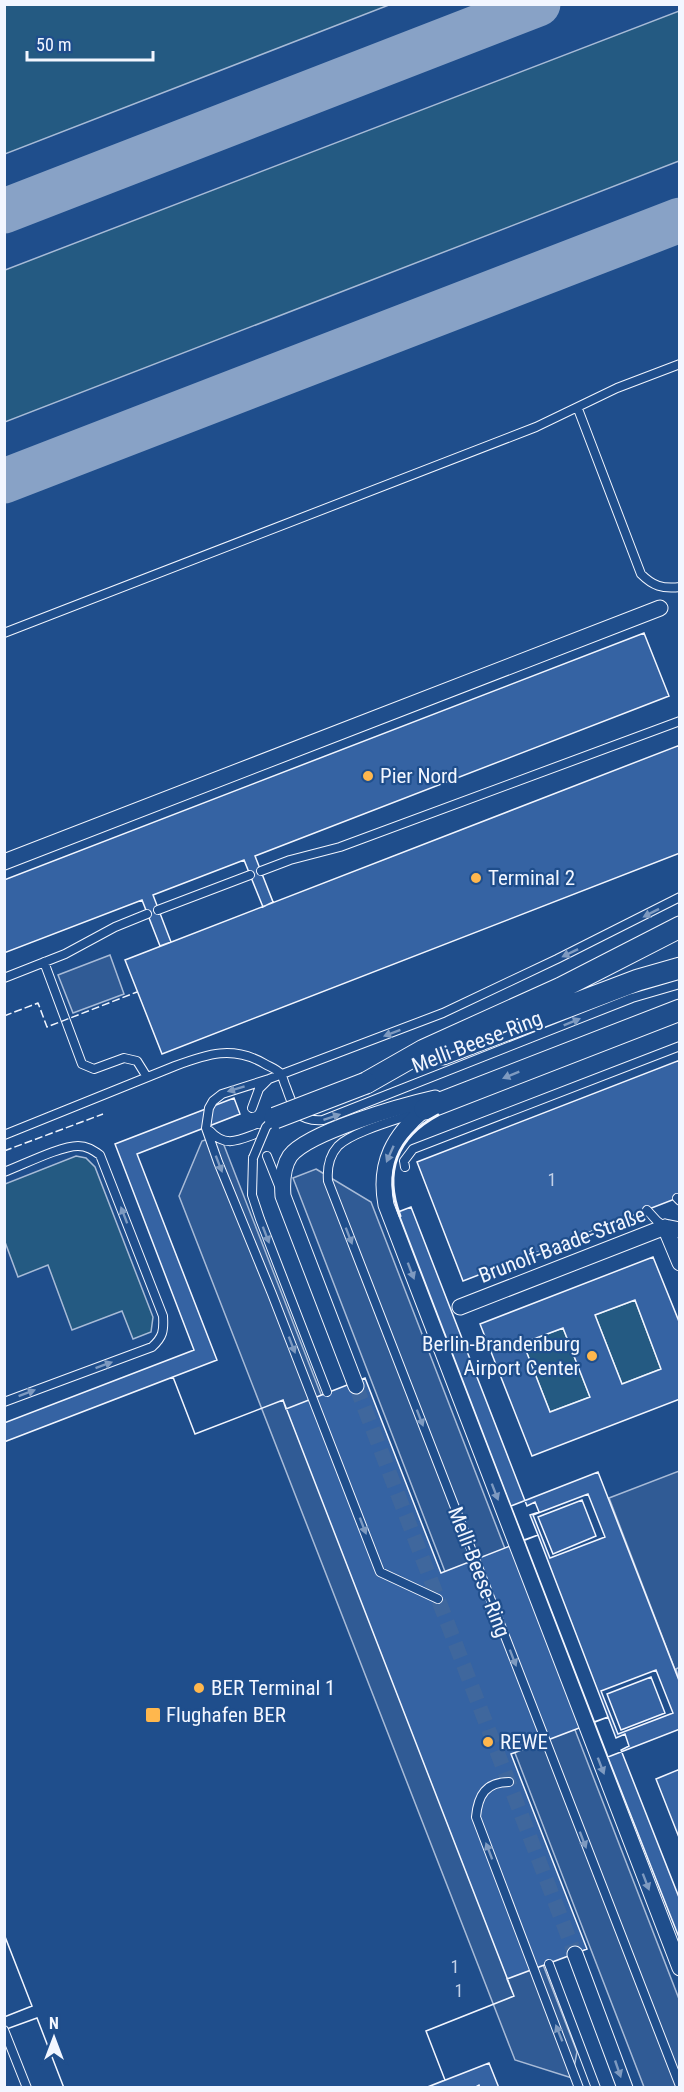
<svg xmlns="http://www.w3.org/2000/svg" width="684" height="2092" font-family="'Roboto Condensed',sans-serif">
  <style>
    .green { fill: #245a82; stroke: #a8bbd7; stroke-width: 1.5 }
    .parking { fill: #305b95; stroke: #a8bbd7; stroke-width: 1.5 }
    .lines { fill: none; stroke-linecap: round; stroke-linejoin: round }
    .taxiway { stroke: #88a2c6; stroke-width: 45 }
    .building { fill: #3563a3; stroke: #f2f6ff; stroke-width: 1.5; fill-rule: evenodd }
    .street-tunnel { stroke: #3f679d; stroke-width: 15; stroke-dasharray: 15 8; stroke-linecap: butt }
    .lane-casing { stroke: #f2f6ff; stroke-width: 10 }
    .street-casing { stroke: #f2f6ff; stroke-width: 17 }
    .secondary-casing { stroke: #f2f6ff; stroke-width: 23 }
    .lane { stroke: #1f4e8c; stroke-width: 8 }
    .street { stroke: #1f4e8c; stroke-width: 15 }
    .secondary { stroke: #1f4e8c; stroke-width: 21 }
    .lane-bridge-casing { stroke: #f2f6ff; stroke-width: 10; stroke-linecap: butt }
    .secondary-bridge-casing { stroke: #f2f6ff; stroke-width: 23; stroke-linecap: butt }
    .lane-bridge { stroke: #1f4e8c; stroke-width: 8 }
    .secondary-bridge { stroke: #1f4e8c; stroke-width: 21 }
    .fence { stroke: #f2f6ff; stroke-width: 1.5; stroke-dasharray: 8 3; stroke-linecap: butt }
    .wall { stroke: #f2f6ff; stroke-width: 3 }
    .oneway { fill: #7e9ac0 }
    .poi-dot { fill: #ffb74d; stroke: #1f4e8c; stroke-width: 2 }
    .labels { text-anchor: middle; stroke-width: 4.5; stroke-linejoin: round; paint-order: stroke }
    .number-label { font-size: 18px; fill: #c3d1e8 }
    .poi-label { font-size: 21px; fill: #f2f6ff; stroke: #1f4e8c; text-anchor: start }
    .street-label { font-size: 21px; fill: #f2f6ff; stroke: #1f4e8c }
  </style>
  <rect width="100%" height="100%" fill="#1f4e8c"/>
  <path class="green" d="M5 4H389V5L5 154Z
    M679 11V161L5 422V270Z
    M76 1156 86 1158 95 1167 153 1317 151 1332 133 1339 122 1311 72 1330 48 1265 18 1277 5 1242V1184Z
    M635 1300 661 1369 622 1384 595 1315Z
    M563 1328 590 1397 550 1412 523 1343Z"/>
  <path class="parking" d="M110 955 124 994 73 1013 58 975Z
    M220 1135 577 2052 572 2078 515 2060 179 1196 202 1141Z
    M316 1169 371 1202 679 1999V2087H644L293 1178Z
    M679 1471 680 1667 676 1669 679 1680 609 1498Z"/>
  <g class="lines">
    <path class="taxiway" d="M4 211 538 4
      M4 481 680 220"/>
  </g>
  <path class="building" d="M644 633 669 696 255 856 273 902 263 907 244 860 153 895 171 942 160 946 142 900 4 953V880Z
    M680 745V853L162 1054 125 960Z
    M680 1060V1197L463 1281 417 1162Z
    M234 1098 240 1114 137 1154 217 1360 4 1442V1423L194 1350 115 1144Z
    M411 1207 527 1506 535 1502 539 1512 530 1515 538 1535 524 1540 398 1212Z
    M653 1257 680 1324V1399L532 1456 480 1324ZM635 1300 661 1369 622 1384 595 1315ZM563 1328 590 1397 550 1412 523 1343Z
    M173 1377 195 1434 283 1400 286 1409 365 1378 441 1573 538 1535 608 1717 511 1754 587 1949 507 1979 514 1996 426 2031 445 2080 425 2088H64L37 2018 4 2030V2017L32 2006 4 1934V1442Z
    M173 1377 195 1434 283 1400 514 1996 426 2031 445 2080 425 2088H64L37 2018 4 2030V2017L32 2006 4 1934V1442Z
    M598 1472 680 1683V1729L608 1757 511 1506ZM588 1494 605 1537 550 1558 533 1515ZM656 1670 673 1713 618 1734 601 1691Z
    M582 1500 596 1536 553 1554 538 1517Z
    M651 1677 665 1713 621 1730 607 1694Z
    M608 1717 616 1738 625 1734 629 1746 621 1750 680 1900V1940L594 1722Z
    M680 1769V1840L656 1779Z
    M489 2063 499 2088H480L479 2085 474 2088H425Z"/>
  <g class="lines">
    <path class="street-tunnel" d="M356 1386 575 1954"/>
    <g class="lane-casing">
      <path id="lane" d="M578 409 641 574C653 586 662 589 680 587
        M4 633 536 427 617 388 680 364
        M261 871 290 860 340 847 680 721
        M158 910 250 875
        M44 962 82 1064 94 1069 124 1058 137 1061 147 1077
        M4 978 65 954 115 927 147 914
        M252 1108 259 1089 268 1080
        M416 1113C396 1120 352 1132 338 1146 329 1156 327 1169 328 1181L680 2086
        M210 1131C225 1148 239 1140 258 1133
        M4 1135 175 1066C207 1054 233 1045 265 1064 270 1067 277 1069 281 1074 283 1077 284 1083 286 1087 294 1109 297 1122 323 1120L632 998 680 984
        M267 1156 279 1186
        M253 1158 252 1195 260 1219 327 1392
        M405 1167 404 1161 413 1149 680 1046
        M4 1172C23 1165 60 1146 78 1146 87 1146 93 1150 100 1155L163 1316C164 1331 163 1337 152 1347L4 1402
        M677 1198 680 1201
        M647 1210 657 1221 665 1227
        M438 1599 380 1572 272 1294 218 1162 206 1128 209 1108 213 1101 222 1094 269 1079 443 1013 557 959 680 897
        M509 1782C486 1782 478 1795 476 1817L579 2088
        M549 1964 596 2088
        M4 2030 27 2088"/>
    </g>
    <g class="street-casing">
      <path id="street" d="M4 862 660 608
        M425 1109C394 1135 378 1163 386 1205L680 1968
        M665 1227 680 1263
        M460 1307 665 1227 680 1230
        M356 1386 283 1196C282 1183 282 1168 290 1156 308 1132 404 1105 435 1098
        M575 1954 625 2088"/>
    </g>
    <g class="secondary-casing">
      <path id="secondary" d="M443 1054 638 980 680 968
        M366 1083 424 1050 561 988 680 927
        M425 1109 680 1010"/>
    </g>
    <use href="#lane" class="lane"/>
    <use href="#street" class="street"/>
    <use href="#secondary" class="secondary"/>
    <g class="lane-bridge-casing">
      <path id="lane-bridge" d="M253 1158 266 1127 274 1119"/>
    </g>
    <g class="secondary-bridge-casing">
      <path id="secondary-bridge" d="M275 1118 366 1083"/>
    </g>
    <use href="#lane-bridge" class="lane-bridge"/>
    <use href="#secondary-bridge" class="secondary-bridge"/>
    <path class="fence" d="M4 1016 38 1003 47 1027 137 992
      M4 1151 103 1114"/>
    <path class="wall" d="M400 1216C383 1172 397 1137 438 1115"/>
  </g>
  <defs><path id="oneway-solid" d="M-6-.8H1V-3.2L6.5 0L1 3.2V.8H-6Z" transform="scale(1.5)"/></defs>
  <g class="oneway">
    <use href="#oneway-solid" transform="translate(651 913) rotate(153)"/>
    <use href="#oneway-solid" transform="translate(570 953) rotate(154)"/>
    <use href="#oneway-solid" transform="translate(572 1022) rotate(-22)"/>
    <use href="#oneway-solid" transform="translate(392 1033) rotate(159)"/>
    <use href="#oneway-solid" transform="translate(511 1075) rotate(158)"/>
    <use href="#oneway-solid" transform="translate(236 1089) rotate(163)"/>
    <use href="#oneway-solid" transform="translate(332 1117) rotate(-18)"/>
    <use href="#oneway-solid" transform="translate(390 1154) rotate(114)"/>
    <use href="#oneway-solid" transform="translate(219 1164) rotate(69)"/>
    <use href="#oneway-solid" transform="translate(124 1215) rotate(-111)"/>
    <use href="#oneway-solid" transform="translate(266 1235) rotate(69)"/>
    <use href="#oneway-solid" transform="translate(349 1236) rotate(69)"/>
    <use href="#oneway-solid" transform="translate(411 1271) rotate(69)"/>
    <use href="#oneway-solid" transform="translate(292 1345) rotate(69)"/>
    <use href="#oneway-solid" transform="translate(104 1365) rotate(-20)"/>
    <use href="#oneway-solid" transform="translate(27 1393) rotate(-21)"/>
    <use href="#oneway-solid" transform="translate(420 1418) rotate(69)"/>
    <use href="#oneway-solid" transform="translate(495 1492) rotate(69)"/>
    <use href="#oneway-solid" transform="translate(363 1526) rotate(69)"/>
    <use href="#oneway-solid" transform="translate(513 1658) rotate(69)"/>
    <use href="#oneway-solid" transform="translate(601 1766) rotate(69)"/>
    <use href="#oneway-solid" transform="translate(583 1840) rotate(69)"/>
    <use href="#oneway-solid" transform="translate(489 1851) rotate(-111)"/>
    <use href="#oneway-solid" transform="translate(646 1882) rotate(69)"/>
    <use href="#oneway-solid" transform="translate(559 2033) rotate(-112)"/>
    <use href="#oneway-solid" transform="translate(618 2069) rotate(71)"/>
  </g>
  <g class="poi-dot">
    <circle cx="368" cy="776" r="6"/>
    <circle cx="476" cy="878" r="6"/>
    <circle cx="592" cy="1356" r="6"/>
    <circle cx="199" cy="1688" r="6"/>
    <rect x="145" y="1707" width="16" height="16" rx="3"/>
    <circle cx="488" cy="1742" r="6"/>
  </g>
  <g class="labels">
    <g class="number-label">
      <text x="552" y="1186">1</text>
      <text x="455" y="1973">1</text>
      <text x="459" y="1997">1</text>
    </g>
    <g class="poi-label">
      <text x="380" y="783">Pier Nord</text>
      <text x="488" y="885">Terminal 2</text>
      <text x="580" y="1351" text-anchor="end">Berlin-Brandenburg<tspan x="580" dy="24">Airport Center</tspan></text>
      <text x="211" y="1695">BER Terminal 1</text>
      <text x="166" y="1722">Flughafen BER</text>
      <text x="500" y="1749">REWE</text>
    </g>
    <g class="street-label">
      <text transform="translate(477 1042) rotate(-21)" y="7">Melli-Beese-Ring</text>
      <text transform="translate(562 1245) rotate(-21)" y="7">Brunolf-Baade-Straße</text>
      <text transform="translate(479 1572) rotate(69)" y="7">Melli-Beese-Ring</text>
    </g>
  </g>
  <rect width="684" height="2092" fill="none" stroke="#f2f6ff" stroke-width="12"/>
  <g transform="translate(54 2038)" stroke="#1f4e8c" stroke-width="4.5" paint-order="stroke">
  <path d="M0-4.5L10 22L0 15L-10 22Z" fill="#f2f6ff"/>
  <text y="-9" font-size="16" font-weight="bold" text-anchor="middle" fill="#f2f6ff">N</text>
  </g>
  <path d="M27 51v9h126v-9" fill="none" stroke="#f2f6ff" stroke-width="3"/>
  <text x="36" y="51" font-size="18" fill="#f2f6ff" stroke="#1f4e8c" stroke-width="4.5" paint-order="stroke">50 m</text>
</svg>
